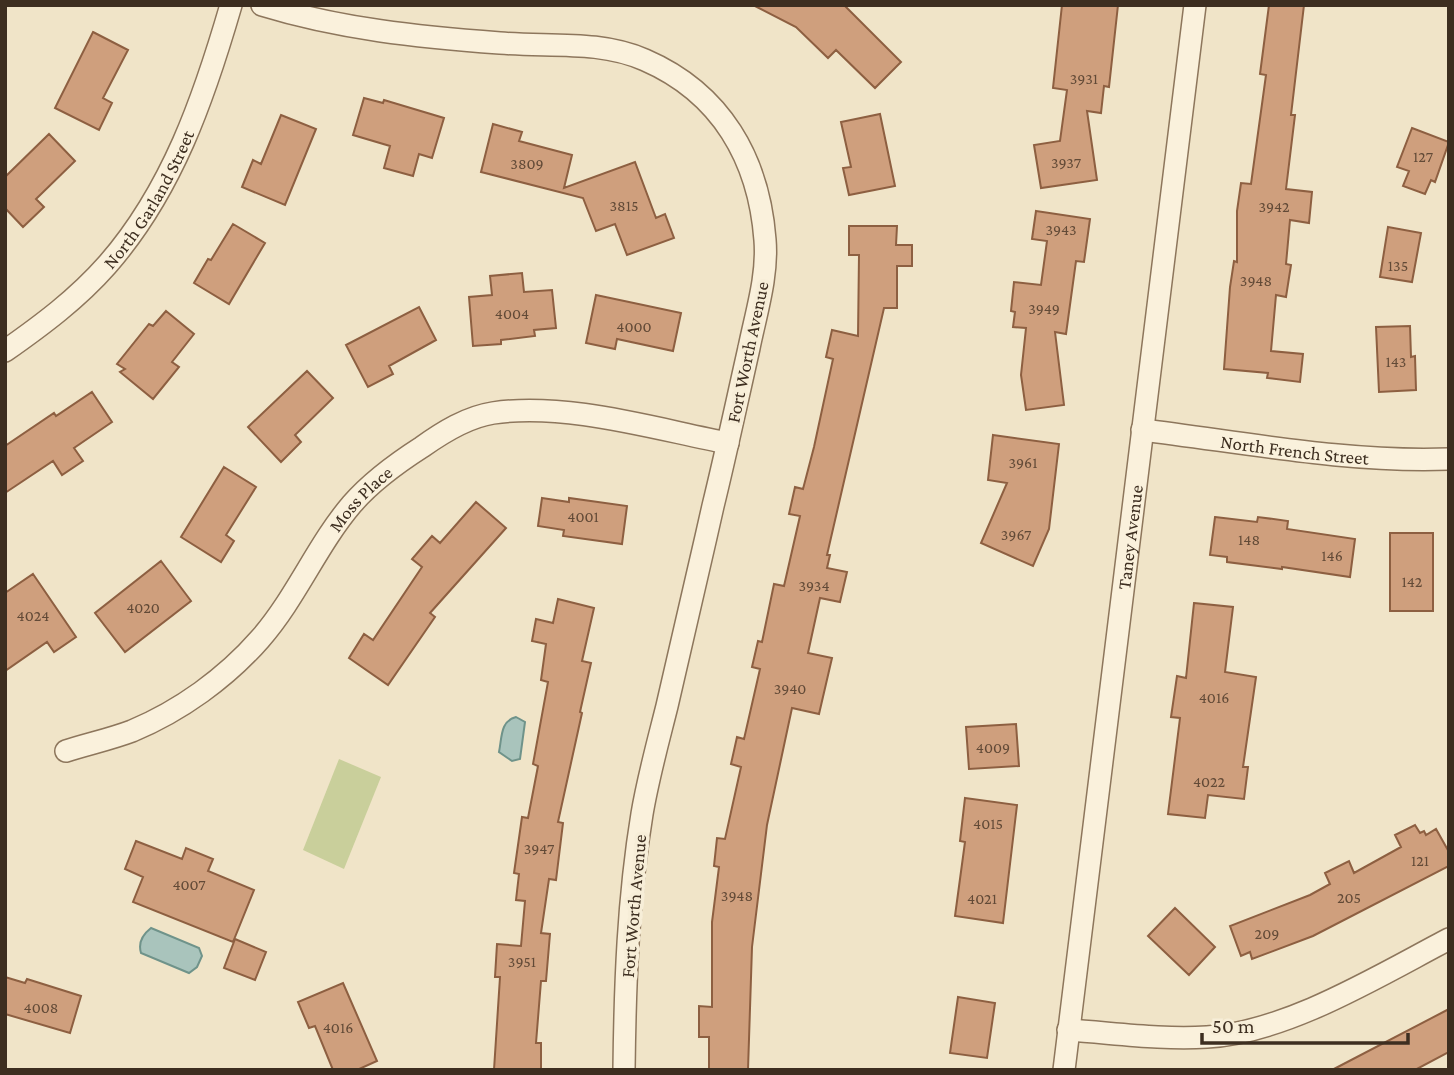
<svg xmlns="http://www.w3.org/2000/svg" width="1454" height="1075" font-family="'Crimson Pro',serif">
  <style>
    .green { fill: #c9cf9b }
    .water { fill: #a9c4bc; stroke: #6f938a; stroke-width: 2 }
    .building { fill: #cf9f7d; stroke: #8d5f41; stroke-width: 2 }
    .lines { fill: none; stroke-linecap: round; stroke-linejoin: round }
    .street-casing { stroke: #8d765c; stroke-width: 24 }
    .street { stroke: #faf1dc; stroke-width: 21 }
    .labels { text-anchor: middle; stroke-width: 7; stroke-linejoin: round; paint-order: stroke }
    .number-label { font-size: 16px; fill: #624a37 }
    .street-label { font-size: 19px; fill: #3d2e20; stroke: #f7eed8 }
  </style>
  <rect width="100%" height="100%" fill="#f0e4c8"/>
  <path class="green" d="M339 759 381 777 344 869 303 850Z"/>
  <path class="water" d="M516 717 525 722 520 759 512 761 499 752C502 738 500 721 516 717Z
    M151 928 199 948 202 956 197 967 189 973 141 953C138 943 142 935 151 928Z"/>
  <path class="building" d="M753 5H844L901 62 875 88 836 50 828 58 796 27Z
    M1062 5H1118L1109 87 1104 86 1101 113 1087 111 1097 180 1041 188 1034 145 1060 141 1067 90 1053 88Z
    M1269 5H1304L1291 115H1295L1286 189 1312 192 1309 223 1290 220 1286 264 1291 265 1286 297 1276 295 1271 351 1303 354 1300 382 1267 378 1268 373 1224 369 1230 287 1234 261 1237 262V211L1241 183 1251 184 1266 75 1260 74Z
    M93 32 128 50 103 98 112 103 99 130 55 108Z
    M364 98 383 103 384 100 444 118 432 158 419 154 413 176 384 168 390 146 353 135Z
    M880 114 895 186 849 195 843 168 851 167 841 122Z
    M281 115 316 129 285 205 242 187 253 160 261 164Z
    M493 124 522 132 519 141 572 155 564 188 635 162 656 218 665 214 674 238 627 255 615 224 596 231 583 198 481 172Z
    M1412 128 1449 142 1435 182 1431 180 1425 194 1403 186 1409 171 1397 167Z
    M49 134 75 161 36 199 44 207 23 227 5 208V177Z
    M1036 211 1090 219 1084 262 1076 261 1066 334 1055 332 1064 405 1026 410 1021 375 1026 328 1013 327 1015 312 1011 311 1014 282 1041 285 1047 241 1032 239Z
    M233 224 265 243 229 304 194 283 208 259 211 260Z
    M849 226H897L896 245H912V266H897V308H884L827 555H830L827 568 847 572 840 602 820 598 808 653 832 658 819 714 792 708 767 825 752 947 748 1070H709V1037H699V1006L712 1007V922L719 867 714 866 717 838 725 839 741 767 731 764 737 737 744 739 760 669 752 667 758 641 762 642 774 584 784 586 800 516 789 514 795 487 803 489 814 447 833 359 826 357 832 330 858 336 859 255H849Z
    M1388 227 1421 233 1412 282 1380 277Z
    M522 273 524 292 552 290 556 328 534 330 535 336 501 340V344L473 346 469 297 492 295 490 276Z
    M596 295 681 313 673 351 617 339 615 349 586 343Z
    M419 307 436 340 389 366 393 374 368 387 346 345Z
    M166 311 194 334 172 362 179 367 153 399 120 372 125 369 117 364 149 324 153 326Z
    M1410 326 1411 357 1415 356 1416 390 1379 392 1376 327Z
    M307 371 333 398 295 435 301 442 281 462 248 427Z
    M92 392 112 422 74 448 83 461 62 475 53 461 5 493V446L54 413 56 416Z
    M993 435 1059 444 1049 529 1033 566 981 543 1007 483 988 480Z
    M224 467 256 487 226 535 234 541 221 562 181 537Z
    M542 498 569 502V498L627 506 622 544 563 536 564 530 538 526Z
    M476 502 506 528 430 613 435 617 388 685 349 658 364 634 373 640 422 567 412 559 432 536 440 543Z
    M1215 517 1257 522 1258 517 1288 521 1287 529 1355 539 1350 577 1282 567V569L1227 562V557L1210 555Z
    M1390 533H1433V611H1390Z
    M161 561 191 601 125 652 95 613Z
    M33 574 76 637 54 652 47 642 5 671V593Z
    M558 599 594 608 582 661 591 663 580 712 582 713 558 822 563 823 556 880 549 879 541 933 550 934 546 981H541L536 1043H541V1070H494L500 977H495L497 944 521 946 525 901 516 900 519 874 514 873 522 817 528 818 538 766 533 764 548 682 541 680 546 644 532 641 536 619 553 623Z
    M1194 603 1233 607 1225 672 1256 677 1243 767H1248L1244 799 1208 795 1205 818 1168 814 1180 718 1171 717 1177 676 1186 678Z
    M1016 724 1019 766 969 769 966 727Z
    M965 798 1017 805 1003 923 955 916 965 842 960 841Z
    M1415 825 1420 833 1424 831 1426 835 1436 829 1449 852V866L1313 936 1252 959 1250 952 1241 956 1230 926 1310 895 1330 884 1325 873 1349 861 1354 873 1401 847 1395 835Z
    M136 841 182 859 186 848 213 859 208 871 254 890 233 942 133 902 143 877 125 869Z
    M1175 908 1215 947 1189 975 1148 936Z
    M235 939 266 952 255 980 224 968Z
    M5 977 25 983 27 979 81 996 70 1033 5 1014Z
    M343 983 377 1061 357 1070H333L315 1026 309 1028 298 1002Z
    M958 997 995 1003 987 1058 950 1053Z
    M1449 1009V1052L1415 1070H1332Z"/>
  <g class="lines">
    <g class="street-casing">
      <g id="street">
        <path d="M262 5C340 29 419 37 500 43 549 47 600 40 645 60 721 93 759 159 765 240 768 276 756 313 749 348 737 401 726 453 713 506 698 573 682 640 667 706 658 742 648 778 642 814 628 899 625 984 624 1070"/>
        <path id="s1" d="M5 351C42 325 77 299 107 265 172 191 204 98 231 5"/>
        <path id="s2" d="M1142 430C1242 442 1348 463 1449 459"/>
        <path id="s3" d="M66 751C88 744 111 739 132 731 180 711 226 678 260 639 296 598 317 545 352 504 372 481 397 463 422 447 443 432 467 417 493 413 566 402 655 429 728 443"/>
        <path d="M1068 1030C1114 1033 1162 1040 1207 1037 1286 1033 1380 975 1449 939"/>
        <path id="s4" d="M1064 1070 1195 5"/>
      </g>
    </g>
    <use href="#street" class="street"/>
  </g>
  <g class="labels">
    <g class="number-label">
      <text x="1084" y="84">3931</text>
      <text x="1423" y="162">127</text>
      <text x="1066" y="168">3937</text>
      <text x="527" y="169">3809</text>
      <text x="624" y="211">3815</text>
      <text x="1274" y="212">3942</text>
      <text x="1061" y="235">3943</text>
      <text x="1398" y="271">135</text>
      <text x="1256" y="286">3948</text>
      <text x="1044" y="314">3949</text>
      <text x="512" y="319">4004</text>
      <text x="634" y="332">4000</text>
      <text x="1396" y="367">143</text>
      <text x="1023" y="468">3961</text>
      <text x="583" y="522">4001</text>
      <text x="1016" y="540">3967</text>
      <text x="1249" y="545">148</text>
      <text x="1332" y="561">146</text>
      <text x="1412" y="587">142</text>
      <text x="814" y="591">3934</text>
      <text x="143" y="613">4020</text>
      <text x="33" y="621">4024</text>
      <text x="790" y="694">3940</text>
      <text x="1214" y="703">4016</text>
      <text x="993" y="753">4009</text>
      <text x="1209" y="787">4022</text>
      <text x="988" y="829">4015</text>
      <text x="539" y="854">3947</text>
      <text x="1420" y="866">121</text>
      <text x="189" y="890">4007</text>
      <text x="737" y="901">3948</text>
      <text x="1349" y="903">205</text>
      <text x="982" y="904">4021</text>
      <text x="1267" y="939">209</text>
      <text x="522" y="967">3951</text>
      <text x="41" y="1013">4008</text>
      <text x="338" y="1033">4016</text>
    </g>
    <g class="street-label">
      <text dy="7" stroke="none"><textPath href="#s1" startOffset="212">North Garland Street</textPath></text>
      <text transform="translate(747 352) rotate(-78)" y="7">Fort Worth Avenue</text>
      <text dy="7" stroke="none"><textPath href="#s2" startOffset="154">North French Street</textPath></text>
      <text dy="7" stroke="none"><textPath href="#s3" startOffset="401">Moss Place</textPath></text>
      <text dy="7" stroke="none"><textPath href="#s4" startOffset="537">Taney Avenue</textPath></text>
      <text transform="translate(633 906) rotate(-85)" y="7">Fort Worth Avenue</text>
    </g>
  </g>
  <rect width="1454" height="1075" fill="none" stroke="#3d2e20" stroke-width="14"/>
  <path d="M1202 1033v10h206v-10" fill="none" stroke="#3d2e20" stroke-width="3.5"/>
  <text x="1212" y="1033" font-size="21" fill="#3d2e20" stroke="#f7eed8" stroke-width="5" paint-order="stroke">50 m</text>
</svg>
